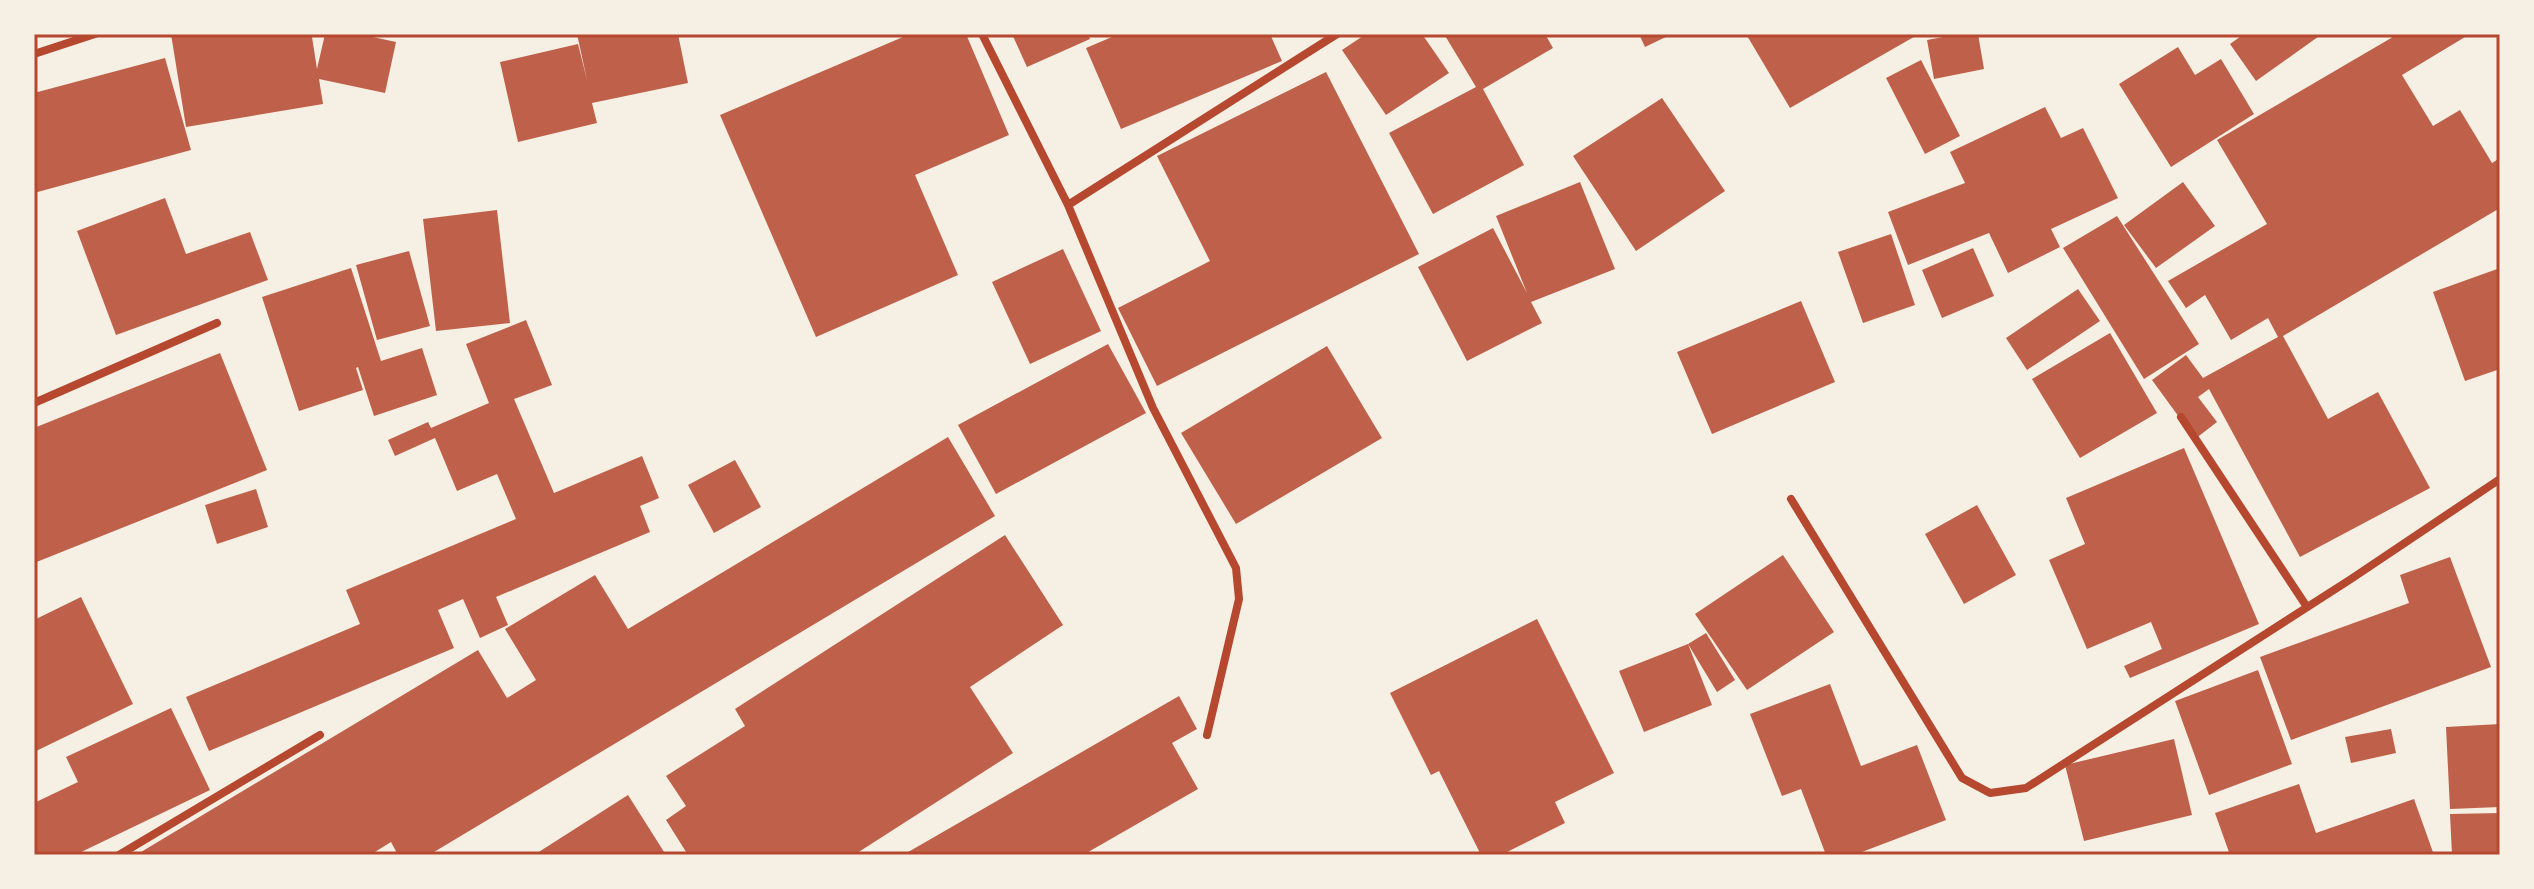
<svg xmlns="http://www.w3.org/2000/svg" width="2534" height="889" font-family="'DM Sans',sans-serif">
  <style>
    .building { fill: #bf614a }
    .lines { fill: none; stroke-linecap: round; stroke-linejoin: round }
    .minor { stroke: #b5482f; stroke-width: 8 }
    .neatline { fill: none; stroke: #b5482f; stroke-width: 3 }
  </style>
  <rect width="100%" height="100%" fill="#f6efe4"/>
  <path class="building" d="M171 34H322L312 37 317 69 325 34H359L396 42 385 93 319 79 323 104 186 127Z
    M577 34H678L688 83 592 103 597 123 518 142 500 62 578 44 587 80Z
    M910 34H966L1009 135 915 175 958 275 816 337 720 115Z
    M1012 34H1088L1090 39 1027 67Z
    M1119 34H1270L1282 61 1121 129 1086 48Z
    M1366 34H1422L1449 73 1386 115 1342 50Z
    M1444 34H1545L1553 48 1483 89 1524 165 1433 214 1389 133 1476 87Z
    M1639 34H1672L1645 47Z
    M1746 34H1919L1790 108Z
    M1959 34H1978L1984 69 1934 79 1927 40Z
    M2244 34H2322L2256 81 2230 44Z
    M2398 34H2470L2402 75 2433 126 2460 110 2492 163 2500 158V208L2283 336 2328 419 2378 392 2430 488 2300 557 2209 389 2198 397 2217 422 2195 439 2152 380 2186 355 2203 378 2278 337 2268 318 2231 340 2205 295 2186 308 2168 281 2267 224 2217 140Z
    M2178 47 2195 75 2221 59 2254 114 2171 167 2119 84Z
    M165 58 191 150 34 193V93Z
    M1921 60 1960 136 1925 154 1886 78Z
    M1326 72 1419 254 1157 386 1118 308 1210 261 1157 156Z
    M1662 98 1725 191 1636 251 1573 156Z
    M2045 107 2061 138 2083 128 2118 198 2051 229 2060 247 2008 273 1989 233 1908 265 1888 212 1965 183 1950 152Z
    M1580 182 1615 269 1531 302 1542 323 1467 361 1418 267 1493 228 1527 293 1496 216Z
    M2183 182 2215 226 2156 268 2124 225Z
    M165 198 186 254 250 232 268 280 116 335 77 231Z
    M497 210 510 323 436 331 423 219Z
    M2117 216 2199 344 2144 379 2063 248Z
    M1891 234 1915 305 1863 323 1838 252Z
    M1973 248 1994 296 1942 318 1922 270Z
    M1063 249 1101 331 1030 364 992 282Z
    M409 251 430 326 377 340 356 265Z
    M351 268 381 361 422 348 437 395 374 416 358 367 356 368 363 390 299 411 262 297Z
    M2500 268V369L2465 381 2433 292Z
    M2078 289 2100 321 2027 370 2006 338Z
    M1801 301 1835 382 1712 434 1677 352Z
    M526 320 552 385 514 399 554 493 642 456 659 498 640 506 650 532 496 597 508 625 480 638 463 599 438 610 454 648 209 751 186 697 360 624 346 590 516 519 497 474 457 491 435 438 395 456 388 440 428 422 431 428 489 403 466 344Z
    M2110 333 2157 413 2080 458 2032 379Z
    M1108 344 1146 413 996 494 958 425Z
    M1327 346 1382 438 1236 524 1181 433Z
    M220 353 267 470 34 563V428Z
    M948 437 995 516 429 855H398L391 842 370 855H136L478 650 507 698 536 680 505 629 595 575 628 629Z
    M2184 448 2259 624 2130 678 2124 666 2162 649 2151 622 2087 649 2049 560 2085 544 2066 498Z
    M735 460 761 507 714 533 688 485Z
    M256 489 268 527 217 544 205 505Z
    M1977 505 2016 575 1964 604 1925 534Z
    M1005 535 1063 625 970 687 1013 753 854 855H688L666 820 686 806 666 776 745 726 735 709Z
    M1783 555 1834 632 1747 690 1695 614Z
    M2450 557 2491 667 2291 740 2260 657 2409 603 2400 575Z
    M81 597 133 704 34 752V620Z
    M1537 619 1614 773 1555 802 1565 823 1501 855H1481L1439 771 1431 775 1390 693Z
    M1706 633 1735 680 1717 692 1688 644Z
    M1688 644 1712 705 1644 732 1619 671Z
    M2258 670 2292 764 2209 795 2175 701Z
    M1830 684 1861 766 1917 745 1946 820 1854 855H1826L1801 789 1782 796 1750 714Z
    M1179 696 1197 729 1172 743 1198 789 1083 855H903Z
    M171 708 210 790 75 855H34V803L78 782 66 757Z
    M2500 724V807L2450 809 2446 727Z
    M2391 729 2396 753 2351 763 2345 737Z
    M2174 739 2192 815 2084 841 2065 765Z
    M2299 784 2316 833 2414 799 2434 855H2230L2215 813Z
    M628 795 666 855H534Z
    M2500 813V855H2452L2450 814Z"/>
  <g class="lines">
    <path class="minor" d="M982 34 1068 205 1153 408 1236 568 1239 599 1207 735
      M34 54 95 34
      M1068 205 1337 34
      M34 403 217 323
      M2181 417 2307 607
      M1791 499 1962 778 1990 793 2026 788 2351 579 2500 479
      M119 855 320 735"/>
  </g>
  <rect width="2534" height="889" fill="none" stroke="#f6efe4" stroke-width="72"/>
  <rect x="36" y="36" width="2462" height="817" class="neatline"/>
</svg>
